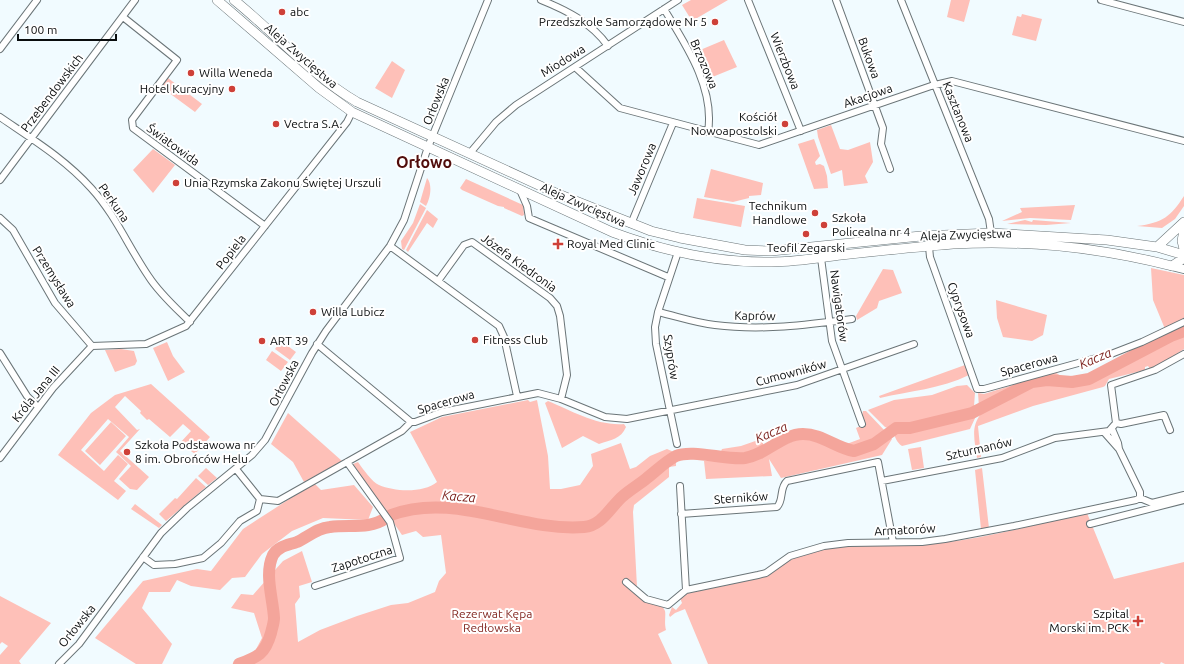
<svg xmlns="http://www.w3.org/2000/svg" width="1184" height="664" font-family="Ubuntu,sans-serif">
  <style>
    .green { fill: #fec0b8 }
    .lines { fill: none; stroke-linecap: round; stroke-linejoin: round }
    .river { stroke: #f4a59b; stroke-width: 12 }
    .street-casing { stroke: #6b7578; stroke-width: 8 }
    .secondary-casing { stroke: #6b7578; stroke-width: 10 }
    .primary-casing { stroke: #6b7578; stroke-width: 10 }
    .street { stroke: #fff; stroke-width: 6 }
    .secondary { stroke: #fff; stroke-width: 8 }
    .primary { stroke: #fff; stroke-width: 9 }
    .poi-dot { fill: #ce4038; stroke: #fff; stroke-width: 1.5 }
    .labels { text-anchor: middle; stroke-width: 4; stroke-linejoin: round; paint-order: stroke }
    .poi-label { font-size: 12px; fill: #090c0d; stroke: #fff; text-anchor: start }
    .street-label { font-size: 12px; fill: #090c0d; stroke: #fff }
    .park-label { font-size: 12px; fill: #842a24; stroke: #fff }
    .water-label { font-size: 13px; font-style: italic; fill: #7d231e; stroke: #fff }
    .district-label { font-size: 16px; font-weight: bold; fill: #510c0a; stroke: #fff }
  </style>
  <rect width="100%" height="100%" fill="#f1fbff"/>
  <path class="green" d="M691 0H728L692 21 682 5Z
    M951 0H970L964 22 947 17Z
    M1022 14 1042 19 1036 41 1012 35 1017 16 1021 17Z
    M724 40 737 67 705 80 693 53Z
    M392 61 405 70 392 98 375 88Z
    M168 78 202 104 195 112 161 87Z
    M831 125 840 149 848 150 870 142 873 162 865 176 868 183 844 186 842 170 831 174 818 137 817 130Z
    M814 139 820 156 815 162 816 165 820 164 824 166 827 176 828 188 814 189 798 144Z
    M153 149 175 165 153 193 133 170Z
    M711 169 763 183 761 195 749 196V198L733 202 704 197Z
    M427 178C433 185 430 199 426 206L420 202Z
    M466 179 523 205 524 215 522 216 504 208V207L498 206 462 190 460 188Z
    M1184 196V206L1175 219 1162 228 1137 226C1163 223 1171 216 1184 196Z
    M697 198 745 206 741 227 693 218Z
    M420 204 426 208 404 250 402 249 401 241 413 223Z
    M1075 205 1071 220 1030 218 1002 221 1022 212 1020 208Z
    M427 210 438 219 433 228 427 223 408 252 406 250Z
    M1025 220 1032 222 1033 220 1071 223 1046 225 1007 224Z
    M1151 268 1184 275V320L1165 329 1153 300Z
    M883 269 893 270 902 293 879 301 877 308 857 320 856 316Z
    M996 300 1047 315 1043 335 1032 341 1003 337 997 318Z
    M1184 327V349L1166 361 1150 369 1148 366 1145 367V370L1109 379 1105 386 1103 387 1033 406 978 426 981 457 977 458C975 442 970 427 981 414L980 411 1027 386 1042 382 1072 386 1095 379 1112 368 1111 365 1117 360 1141 350Z
    M281 341 296 352 290 360 275 349Z
    M167 342 173 356 185 372 168 381 153 348Z
    M121 349 134 351 137 361 135 365 115 372 105 350Z
    M272 351 288 362 281 371 266 360Z
    M965 365 969 375C941 389 909 391 880 398L879 396Z
    M1055 372 1065 379 1047 378 1032 381 979 407 978 393 984 394Z
    M151 384 210 437 195 454 180 443 191 431 183 424 170 437 149 419 147 420 140 413 141 411 125 396 115 407 137 430 140 429 120 451 149 477 137 490 130 489 119 479 131 466 116 452 129 437 108 419 81 450 104 471 118 455 128 464 114 481 126 491 118 500 58 455 91 413 115 395Z
    M967 385 975 393 974 406 976 409C955 416 933 421 911 425 904 427 897 425 890 429L885 427 868 410 894 400 932 395 957 386Z
    M528 400 530 402 537 400 548 456 550 489H561L580 485 593 466 591 454 621 443 630 469 636 467 650 456 667 449 676 453V466L669 467V477L634 505 633 512 637 587 633 591C641 595 663 603 665 611 666 616 664 622 666 630L658 634 672 664H232L253 655 262 638 254 613 231 608 241 594 253 595 283 561 302 551 312 582 299 586 300 597 295 604 298 642 320 630 357 616 391 605 408 603 435 592 439 581 446 573 441 535 423 537 416 531 402 535 353 464 358 462C363 469 372 482 379 485 395 492 424 493 437 482L410 432 442 417Z
    M548 401C572 411 597 426 624 424L626 427C621 439 611 440 599 444L583 436 562 448 545 403Z
    M863 411H866L886 432C876 442 860 451 846 447L844 445 860 439 856 428 865 424 862 415Z
    M288 413 342 461 304 482 293 462 271 444Z
    M977 414 970 429 902 446C896 442 896 437 892 432L897 429 908 430 928 426Z
    M111 422 126 436 100 465 85 451Z
    M888 434 892 439 882 455 781 478 769 459 772 476 706 479 704 461H717L722 449 741 446 761 439 767 452 801 438H809L848 453 854 452 876 445Z
    M921 447 924 468 912 470 908 449Z
    M206 468 217 478 208 485 198 476Z
    M982 468 989 528 981 529 975 470Z
    M196 478 206 487 166 521 159 514 175 498 177 499Z
    M314 483 321 490 354 485 373 507 368 520 323 518 292 531 262 554 245 577 232 578 220 590 191 586 177 580 170 592H149L142 608 172 644 162 664H136L95 638 143 581 197 569 211 571 243 529Z
    M135 504 162 525 159 528 131 509Z
    M1087 513 1114 579 1184 562V664H1165L1161 662 1160 664H708L685 609 675 613 670 617 669 615 672 607 676 610 682 603 680 598 684 594 761 578C776 571 788 559 804 554 848 539 895 547 940 543 989 538 1039 523 1087 513Z
    M0 596 51 623 19 661 21 664H0V655L8 646 2 642 0 644Z"/>
  <g class="lines">
    <path class="river" d="M391 515C455 491 519 532 584 527 602 526 611 506 623 496 631 489 640 484 647 478 656 471 666 461 676 456 692 449 725 460 745 458 766 455 782 434 803 434 822 434 836 448 854 451L874 444 896 428H910L972 413 1032 382 1047 380 1072 382 1089 379 1171 336 1184 331
      M239 664C258 657 265 654 271 633 272 628 274 623 274 618 273 598 264 574 273 555 278 546 289 545 297 542 308 537 317 528 330 527 349 524 369 530 386 518"/>
    <g class="street-casing">
      <path id="street" d="M541 0C566 10 592 23 608 46
        M748 0 801 131
        M836 0 883 128 881 144 890 169
        M901 0 989 219 991 233
        M1101 0 1184 22
        M664 9C686 45 715 88 708 132
        M123 17 177 60 132 120 133 128 265 226
        M0 49 37 0
        M575 67 620 108 759 145 931 86 952 81 1184 141
        M0 117C32 139 65 159 91 188 115 214 129 248 149 277 160 294 176 308 190 322
        M470 153 496 122 516 105 678 0
        M0 180 135 0
        M520 190 527 206 529 218 668 277
        M0 218 13 230 55 303 92 346
        M631 224 673 123
        M390 246 499 326 504 337 517 396
        M929 247 930 257 977 389H984L1111 354 1142 342 1184 322
        M821 258 832 341 862 424
        M438 281 464 245 472 242 550 298 557 306 560 316 567 375 561 399
        M658 312C676 316 696 323 715 325 761 331 807 325 852 319
        M317 344 411 422
        M92 346 146 344 186 326 347 122 352 112
        M0 353 27 396 38 407
        M411 422H415L442 412 538 393 561 399 605 417 627 419 797 385 914 344
        M1116 423 1121 424 1164 415 1170 430
        M1112 429 1118 443 1119 449 1140 492V498
        M1104 432 1119 449
        M677 444 656 344 655 327 658 312 678 252
        M0 458 53 388 92 346
        M236 469 260 499 278 501 402 431 411 422
        M882 481 1002 458 1055 438 1109 431 1116 423 1111 385 1155 370 1184 354
        M680 486 686 590
        M1140 498 1152 503 1184 495
        M681 514 777 507C784 500 779 488 787 481L878 462 893 542
        M1090 524 1184 500
        M143 557 154 565 175 564 203 558 221 543 240 521 257 511 260 499
        M626 582 646 599 668 605 686 590 758 575 766 573 790 556 824 546 848 543 922 542 945 539 1014 526 1136 500 1140 498
        M315 586 400 558 390 522 347 462
        M59 664 79 644 161 533 187 508 252 455 265 440 312 353 326 331 390 246 404 220 428 147 488 0"/>
    </g>
    <g class="secondary-casing">
      <path id="secondary" d="M1172 266 1184 269"/>
    </g>
    <g class="primary-casing">
      <path id="primary" d="M217 0 319 88 352 112 612 232C663 251 717 263 772 262 795 262 818 258 841 255 878 251 916 247 953 244 1026 240 1102 248 1172 266L1184 258
        M234 0C275 33 311 75 357 102L558 194 651 231 680 238 745 250 771 251 921 236 991 233 1107 240 1157 247 1184 255
        M1184 230 1182 241 1184 249
        M1157 247 1184 222"/>
    </g>
    <use href="#street" class="street"/>
    <use href="#secondary" class="secondary"/>
    <use href="#primary" class="primary"/>
  </g>
  <g class="poi-dot">
    <circle cx="282" cy="12" r="4"/>
    <circle cx="715" cy="22" r="4"/>
    <circle cx="191" cy="73" r="4"/>
    <circle cx="232" cy="89" r="4"/>
    <circle cx="276" cy="124" r="4"/>
    <circle cx="785" cy="124" r="4"/>
    <circle cx="176" cy="183" r="4"/>
    <circle cx="815" cy="213" r="4"/>
    <circle cx="824" cy="225" r="4"/>
    <circle cx="806" cy="234" r="4"/>
    <path d="M556 238h4v4h4v4h-4v4h-4v-4h-4v-4h4z"/>
    <circle cx="313" cy="312" r="4"/>
    <circle cx="475" cy="340" r="4"/>
    <circle cx="262" cy="341" r="4"/>
    <circle cx="127" cy="452" r="4"/>
    <path d="M1136 615h4v4h4v4h-4v4h-4v-4h-4v-4h4z"/>
  </g>
  <g class="labels">
    <g class="poi-label">
      <text x="290" y="16">abc</text>
      <text x="707" y="26" text-anchor="end">Przedszkole Samorządowe Nr 5</text>
      <text x="199" y="77">Willa Weneda</text>
      <text x="224" y="93" text-anchor="end">Hotel Kuracyjny</text>
      <text x="777" y="121" text-anchor="end">Kościół<tspan x="777" dy="14">Nowoapostolski</tspan></text>
      <text x="284" y="128">Vectra S.A.</text>
      <text x="184" y="187">Unia Rzymska Zakonu Świętej Urszuli</text>
      <text x="807" y="210" text-anchor="end">Technikum<tspan x="807" dy="14">Handlowe</tspan></text>
      <text x="832" y="222">Szkoła<tspan x="832" dy="14">Policealna nr 4</tspan></text>
      <text x="567" y="248">Royal Med Clinic</text>
      <text x="806" y="252" text-anchor="middle">Teofil Zegarski</text>
      <text x="321" y="316">Willa Lubicz</text>
      <text x="483" y="344">Fitness Club</text>
      <text x="270" y="345">ART 39</text>
      <text x="135" y="449">Szkoła Podstawowa nr<tspan x="135" dy="14">8 im. Obrońców Helu</tspan></text>
      <text x="1129" y="618" text-anchor="end">Szpital<tspan x="1129" dy="14">Morski im. PCK</tspan></text>
    </g>
    <g class="street-label">
      <text transform="translate(301 56) rotate(41)" y="4">Aleja Zwycięstwa</text>
      <text transform="translate(869 58) rotate(70)" y="4">Bukowa</text>
      <text transform="translate(563 61) rotate(-32)" y="4">Miodowa</text>
      <text transform="translate(785 61) rotate(68)" y="4">Wierzbowa</text>
      <text transform="translate(704 64) rotate(67)" y="4">Brzozowa</text>
      <text transform="translate(52 93) rotate(-53)" y="4">Przebendowskich</text>
      <text transform="translate(868 96) rotate(-19)" y="4">Akacjowa</text>
      <text transform="translate(436 101) rotate(-68)" y="4">Orłowska</text>
      <text transform="translate(958 112) rotate(68)" y="4">Kasztanowa</text>
      <text transform="translate(173 145) rotate(36)" y="4">Światowida</text>
      <text transform="translate(642 169) rotate(-67)" y="4">Jaworowa</text>
      <text transform="translate(114 203) rotate(55)" y="4">Perkuna</text>
      <text transform="translate(583 205) rotate(24)" y="4">Aleja Zwycięstwa</text>
      <text transform="translate(966 235) rotate(-2)" y="4">Aleja Zwycięstwa</text>
      <text transform="translate(231 252) rotate(-52)" y="4">Popiela</text>
      <text transform="translate(519 263) rotate(36)" y="4">Józefa Kiedronia</text>
      <text transform="translate(54 277) rotate(58)" y="4">Przemysława</text>
      <text transform="translate(839 306) rotate(82)" y="4">Nawigatorów</text>
      <text transform="translate(961 310) rotate(70)" y="4">Cyprysowa</text>
      <text transform="translate(755 316) rotate(1)" y="4">Kaprów</text>
      <text transform="translate(671 357) rotate(81)" y="4">Szyprów</text>
      <text transform="translate(1029 365) rotate(-15)" y="4">Spacerowa</text>
      <text transform="translate(791 373) rotate(-15)" y="4">Cumowników</text>
      <text transform="translate(284 383) rotate(-63)" y="4">Orłowska</text>
      <text transform="translate(36 394) rotate(-51)" y="4">Króla Jana III</text>
      <text transform="translate(446 402) rotate(-16)" y="4">Spacerowa</text>
      <text transform="translate(979 449) rotate(-13)" y="4">Szturmanów</text>
      <text transform="translate(741 498) rotate(-4)" y="4">Sterników</text>
      <text transform="translate(905 530) rotate(-3)" y="4">Armatorów</text>
      <text transform="translate(362 559) rotate(-18)" y="4">Zapotoczna</text>
      <text transform="translate(77 626) rotate(-51)" y="4">Orłowska</text>
    </g>
    <g class="park-label">
      <text x="492" y="618">Rezerwat Kępa<tspan x="492" dy="14">Redłowska</tspan></text>
    </g>
    <g class="water-label">
      <text transform="translate(1095 358) rotate(-23)" y="5">Kacza</text>
      <text transform="translate(771 432) rotate(-23)" y="5">Kacza</text>
      <text transform="translate(459 496) rotate(5)" y="5">Kacza</text>
    </g>
    <g class="district-label">
      <text x="424" y="168">Orłowo</text>
    </g>
  </g>
  <path d="M18 34v6h98v-6" fill="none" stroke="#090c0d" stroke-width="2"/>
  <text x="24" y="34" font-size="12" fill="#090c0d" stroke="#ffffff" stroke-width="3" paint-order="stroke">100 m</text>
</svg>
